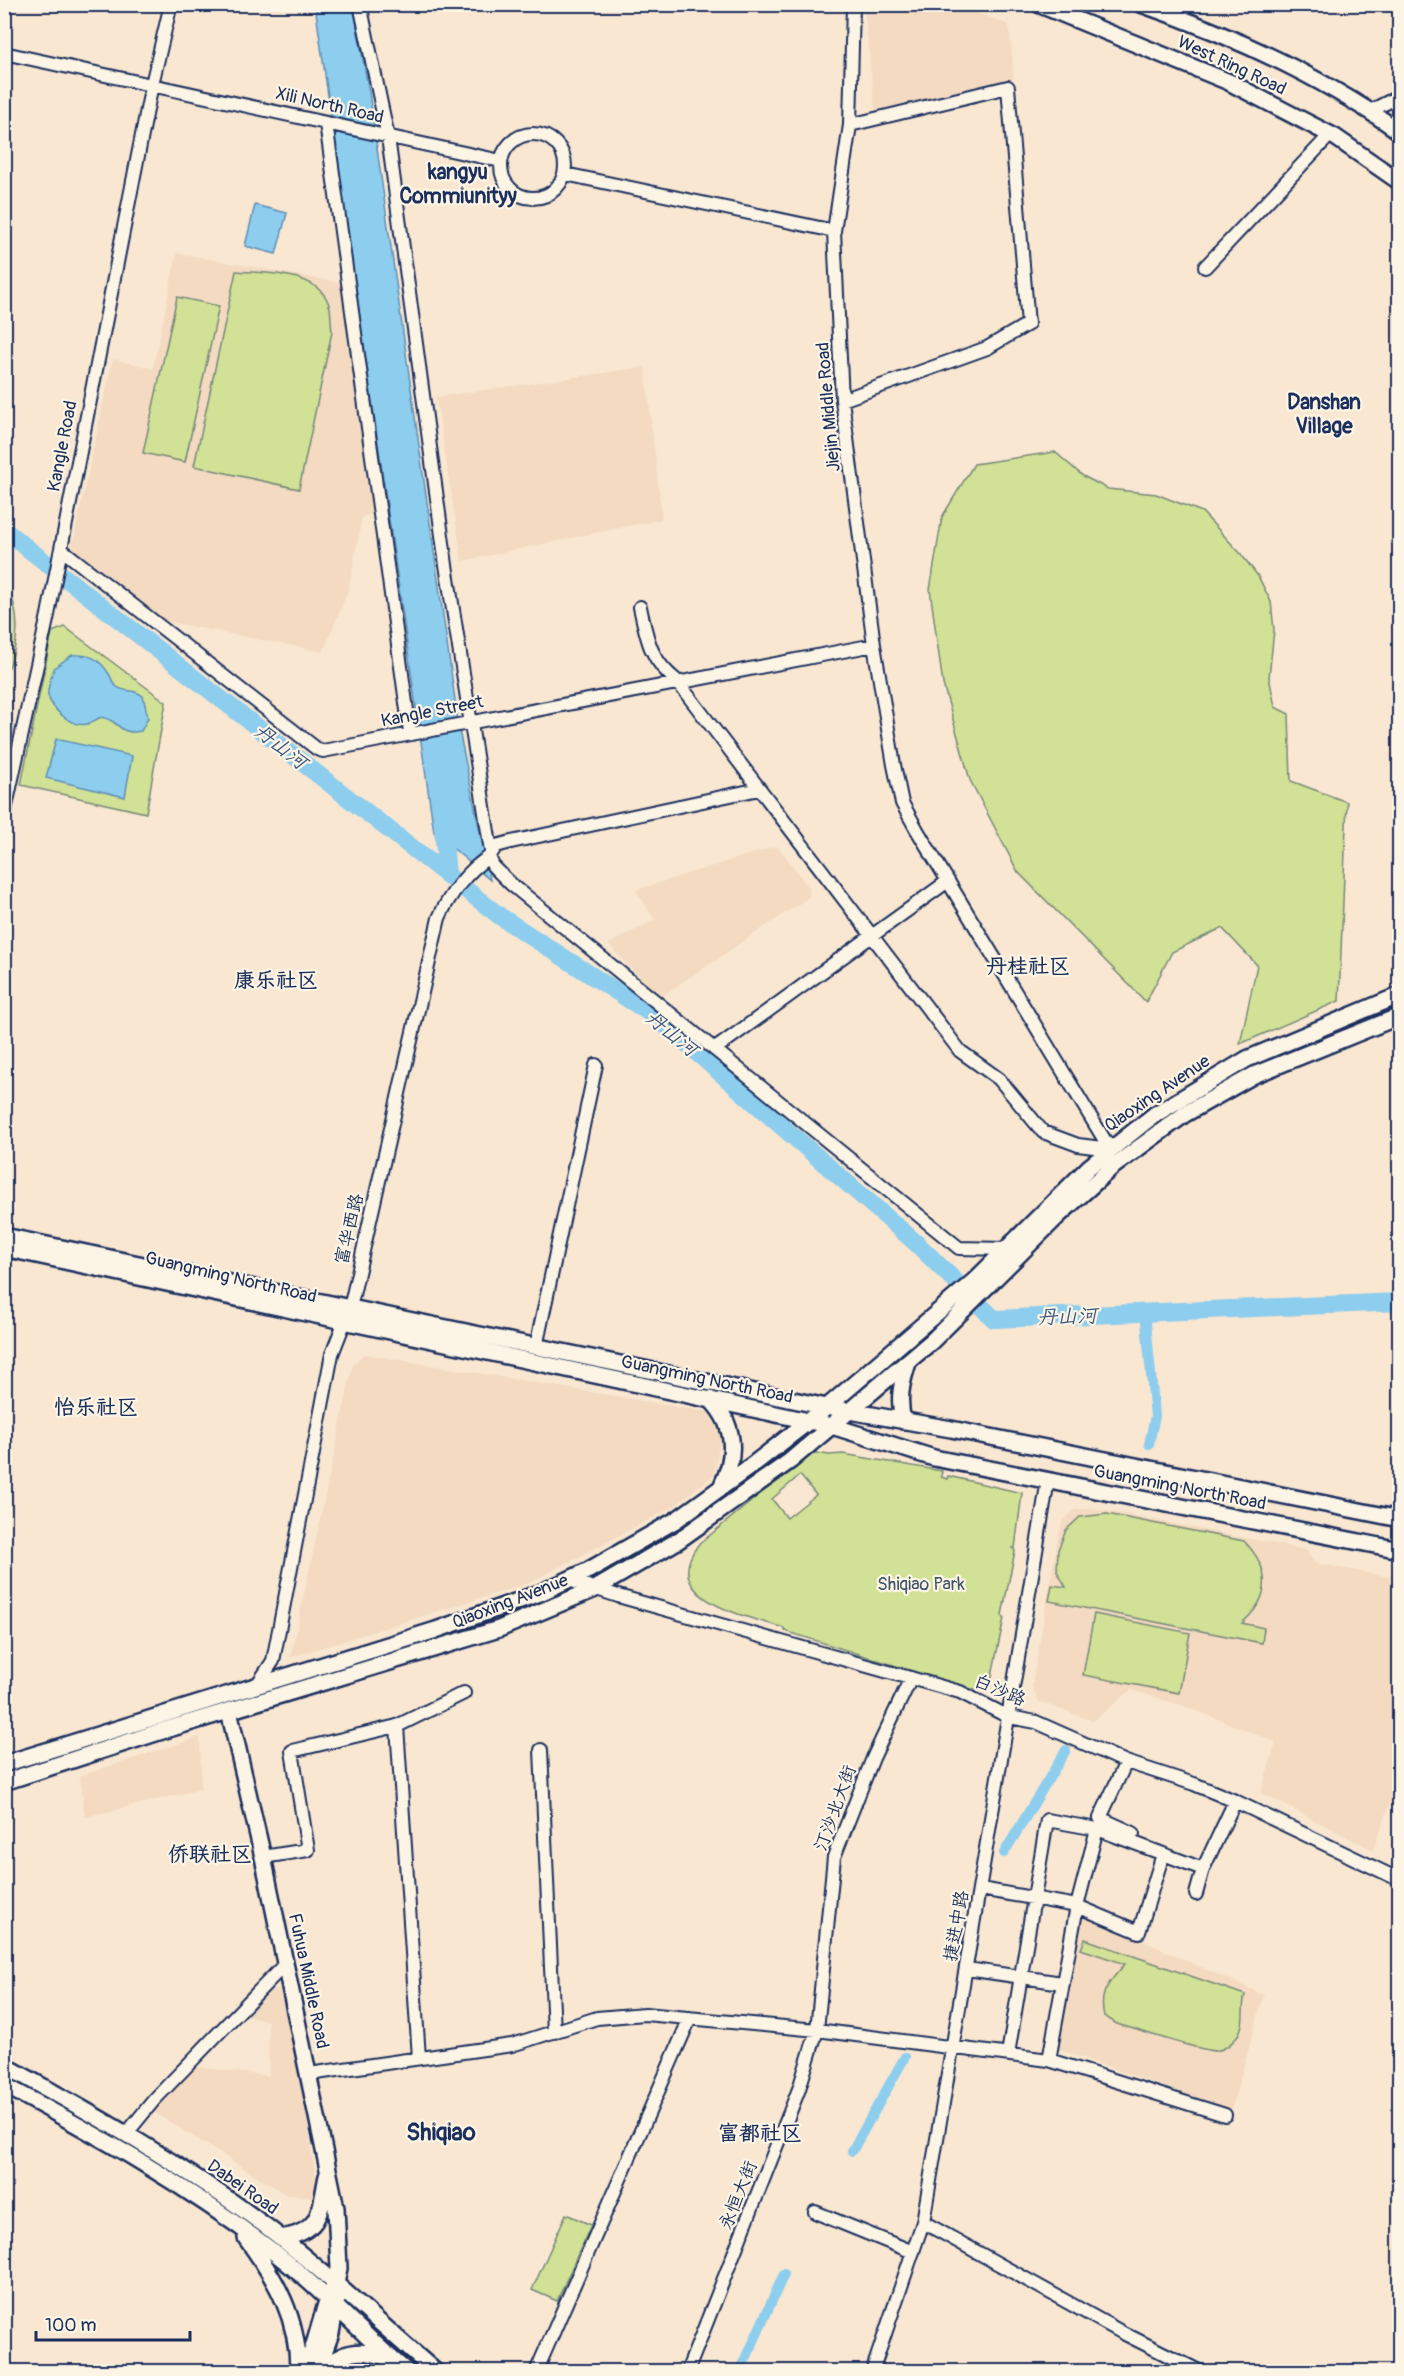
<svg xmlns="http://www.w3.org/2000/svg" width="1404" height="2376" font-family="Pangolin,'LXGW WenKai TC',sans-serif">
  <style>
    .built { fill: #f3dac1 }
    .green { fill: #d1e195; stroke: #76887a; stroke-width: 1.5; fill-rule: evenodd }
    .water { fill: #8dcdee; stroke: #5f8eb4; stroke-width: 1.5 }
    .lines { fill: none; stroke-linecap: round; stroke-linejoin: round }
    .canal { stroke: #8dcdee; stroke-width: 10 }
    .river { stroke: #8dcdee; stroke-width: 18 }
    .minor-casing { stroke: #1b2f5e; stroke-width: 16 }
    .major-casing { stroke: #1b2f5e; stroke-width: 20 }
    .minor { stroke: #fcf5e5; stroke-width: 12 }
    .major { stroke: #fcf5e5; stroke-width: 15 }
    .labels { text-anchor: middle; stroke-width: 4.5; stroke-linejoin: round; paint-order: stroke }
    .street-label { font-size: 18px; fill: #1b2f5e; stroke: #fcf5e5 }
    .park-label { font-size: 18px; fill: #3f5369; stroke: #fcf5e5 }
    .water-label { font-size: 20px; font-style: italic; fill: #385682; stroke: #fcf5e5 }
    .quarter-label { font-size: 21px; font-weight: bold; fill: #1b2f5e; stroke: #fcf5e5 }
    .district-label { font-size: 24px; font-weight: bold; fill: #1b2f5e; stroke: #fcf5e5 }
  </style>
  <rect width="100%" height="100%" fill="#f9e7d1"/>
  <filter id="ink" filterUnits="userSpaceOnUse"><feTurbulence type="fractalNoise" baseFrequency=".0167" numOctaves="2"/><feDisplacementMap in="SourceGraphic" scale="12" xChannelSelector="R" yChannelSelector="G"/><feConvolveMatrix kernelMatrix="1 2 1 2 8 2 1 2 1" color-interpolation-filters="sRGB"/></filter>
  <g filter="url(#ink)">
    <path class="built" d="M864 5H956L1009 25 1014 79 875 110Z
      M177 253 346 284 376 513 362 517 349 588 323 652 155 619 71 552 113 359 153 369Z
      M645 367 662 519 462 561 436 397Z
      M777 846 809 888V897L659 998 608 944 655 920 636 890Z
      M364 1354 708 1412 721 1435 714 1474 673 1507 529 1583 291 1657 353 1365Z
      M1089 1509 1114 1512 1306 1550 1315 1563 1388 1577 1399 1568V1779L1373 1850 1261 1793 1276 1742 1187 1707 1131 1690 1093 1721 1038 1701 1032 1686 1058 1538 1063 1521 1075 1510Z
      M200 1737 201 1789 85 1817 80 1776Z
      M1082 1914 1264 1995 1231 2110 1055 2048Z
      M283 1987 302 2080 318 2197 287 2195 154 2112 195 2067 269 2076 268 2021 247 2015 264 1993Z"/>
    <path class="green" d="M236 271C266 274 321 270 330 308 331 316 331 324 332 332L299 489 194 466Z
      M177 297 219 306 185 462 143 453Z
      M1055 452 1083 476 1108 489 1156 494 1202 512 1241 554 1258 576 1271 602 1274 630 1269 677 1275 707 1289 714 1291 781 1347 802 1339 1001 1240 1044 1257 965 1222 928 1172 952 1146 1002 1018 872 970 780 943 684 930 590 942 517 974 464Z
      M5 578C21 615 21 640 5 677Z
      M65 627 166 702 146 813 21 785 52 632Z
      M811 1452 829 1455 843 1454 942 1471 941 1477 947 1479 948 1476 1022 1493 1015 1548H1013L1015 1551 1002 1615 1004 1618 990 1685 984 1689H970L785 1631 784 1628C750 1617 657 1600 698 1545ZM800 1475 816 1495 787 1518 772 1499Z
      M1107 1514 1244 1541C1271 1569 1272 1597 1242 1623L1264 1628 1262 1643 1049 1601 1052 1585 1066 1587 1057 1571 1058 1550 1066 1530 1080 1517Z
      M1094 1614 1190 1633 1179 1693 1083 1675Z
      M1085 1939 1245 1995C1241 2008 1246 2022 1238 2035 1233 2043 1225 2049 1216 2051 1204 2052 1134 2029 1117 2024L1104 2016C1098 1992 1110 1981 1125 1964L1081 1949Z
      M566 2214 591 2225 557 2301 532 2290Z"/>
    <path class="water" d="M315 5H353L369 92 460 735 490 880 434 832Z
      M255 205 287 213 276 254 245 246Z
      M72 655C90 654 99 658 109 674 111 677 113 684 116 686 123 693 133 688 143 696L148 718 141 731C120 735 122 725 108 719 99 714 95 722 87 724 72 728 51 709 48 695 47 687 52 676 54 668Z
      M56 739 132 756 125 797 46 778Z"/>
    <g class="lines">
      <path class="canal" d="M1145 1312 1155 1416 1149 1444
        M1004 1853 1066 1750
        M852 2151 905 2057
        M740 2372 784 2274"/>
      <path class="river" d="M4 530 501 917 656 1017 915 1242 994 1319 1400 1302
        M442 817 447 875"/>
      <g class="minor-casing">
        <path id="minor" d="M360 4 388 137 446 565 491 851
          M853 4 850 125 834 231 842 400 874 645 894 765 902 803 917 830 1110 1149
          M4 53 501 161
          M1370 111 1400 96
          M326 123 410 732
          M501 166a32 32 0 1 1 64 0a32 32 0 1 1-64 0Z
          M565 174 834 231
          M1205 267 1330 135
          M842 400 987 348 1028 324 1008 87 850 125
          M61 549 317 749 323 751 874 645
          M640 607C647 639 650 660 677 681L960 1051 999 1079 1043 1132 1078 1145 1110 1149
          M759 789 511 842 496 846 489 857 493 866 511 884 959 1248 1006 1249
          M4 815 48 615 152 84 171 4
          M715 1049 948 881
          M536 1347 596 1065
          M569 1580 618 1596 960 1692 1009 1717 1036 1722 1126 1762 1194 1784 1235 1801 1400 1880
          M257 1685 273 1661 332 1354 350 1308 439 918C449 895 468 870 489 857
          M397 1726 419 2058
          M541 1750 554 2032
          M1126 1762 1100 1818 1133 1833
          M263 1857 308 1850 292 1751 397 1726 464 1693
          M981 1889 1077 1906 1097 1829 1203 1869 1235 1801
          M1196 1894 1203 1869
          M967 1969 1062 1983
          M1008 2054 1047 1820 1097 1829
          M1049 2060 1077 1906 1139 1932 1163 1854
          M309 2074 512 2045 597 2018 645 2014 817 2030 1049 2060 1225 2115
          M127 2133 154 2100 285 1964
          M815 2212 913 2252
          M923 2222 1123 2333 1201 2372
          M536 2372 690 2018
          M687 2372 799 2089 817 2030 834 1857 873 1758 911 1678
          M872 2372 923 2222 1048 1480"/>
      </g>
      <g class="major-casing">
        <path id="major" d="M1038 4 1229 82 1335 137 1400 182
          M1141 4C1231 35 1323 77 1400 132
          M4 1236 827 1407 951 1429 1400 1519
          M4 1248 832 1426 934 1458 1400 1550
          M710 1399C735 1424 737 1454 722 1485
          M903 1421C898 1399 901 1384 908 1363
          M229 1711 263 1857 336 2208 339 2268 336 2284 328 2297 306 2372
          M4 1764 436 1630 540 1593 589 1570 676 1520 755 1463 827 1407 974 1281 1089 1167 1154 1115 1247 1059 1400 995
          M4 1782 162 1731 499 1629 595 1589 679 1540 790 1461 932 1341 1059 1215 1111 1168 1185 1114 1254 1075 1400 1016
          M4 2065C95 2115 184 2165 267 2227 326 2272 380 2324 436 2372
          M4 2085C99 2136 190 2187 275 2253 322 2289 361 2334 407 2372
          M246 2238C276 2279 299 2319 298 2372
          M281 2238C322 2232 320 2210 327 2176
          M317 2372 331 2333 337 2299
          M321 2372C341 2350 361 2348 388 2358"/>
      </g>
      <use href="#minor" class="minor"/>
      <use href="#major" class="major"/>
    </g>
  </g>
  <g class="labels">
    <g class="street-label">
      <text transform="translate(1232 65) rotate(25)" y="6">West Ring Road</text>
      <text transform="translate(330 105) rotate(13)" y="6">Xili North Road</text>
      <text transform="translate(828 407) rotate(-95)" y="6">Jiejin Middle Road</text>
      <text transform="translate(62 446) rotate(-79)" y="6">Kangle Road</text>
      <text transform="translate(432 711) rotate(-11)" y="6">Kangle Street</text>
      <text transform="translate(1157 1093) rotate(-34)" y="6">Qiaoxing Avenue</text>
      <text transform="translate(349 1229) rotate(-77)" y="6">富华西路</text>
      <text transform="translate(231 1277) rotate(13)" y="6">Guangming North Road</text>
      <text transform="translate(707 1379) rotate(12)" y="6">Guangming North Road</text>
      <text transform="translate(1180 1487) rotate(11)" y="6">Guangming North Road</text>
      <text transform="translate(510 1601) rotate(-21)" y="6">Qiaoxing Avenue</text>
      <text transform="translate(1000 1690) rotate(23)" y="6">白沙路</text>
      <text transform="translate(835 1808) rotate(-70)" y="6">汀沙北大街</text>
      <text transform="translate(956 1926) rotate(-80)" y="6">捷进中路</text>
      <text transform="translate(309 1981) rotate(78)" y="6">Fuhua Middle Road</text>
      <text transform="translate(243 2187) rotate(35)" y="6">Dabei Road</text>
      <text transform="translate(738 2195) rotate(-68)" y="6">永恒大街</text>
    </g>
    <g class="park-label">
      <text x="921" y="1590">Shiqiao Park</text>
    </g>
    <g class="water-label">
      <text transform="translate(281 746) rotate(38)" y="7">丹山河</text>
      <text transform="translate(672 1033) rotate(39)" y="7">丹山河</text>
      <text transform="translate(1067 1316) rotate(-2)" y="7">丹山河</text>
    </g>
    <g class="quarter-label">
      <text x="458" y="179">kangyu<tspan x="458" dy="24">Commiunityy</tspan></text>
      <text x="1324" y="409">Danshan<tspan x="1324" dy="24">Village</tspan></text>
      <text x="1028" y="973">丹桂社区</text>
      <text x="276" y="987">康乐社区</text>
      <text x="96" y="1414">怡乐社区</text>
      <text x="210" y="1861">侨联社区</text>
      <text x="760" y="2140">富都社区</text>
    </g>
    <g class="district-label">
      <text x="441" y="2140">Shiqiao</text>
    </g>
  </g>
  <rect width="1404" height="2376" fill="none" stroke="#fcf5e5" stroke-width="24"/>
  <rect x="12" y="12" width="1380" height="2352" fill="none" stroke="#1b2f5e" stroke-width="2" filter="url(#ink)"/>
  <path d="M36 2331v9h154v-9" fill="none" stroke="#1b2f5e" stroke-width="3"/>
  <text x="45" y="2331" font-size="18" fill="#1b2f5e" stroke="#fcf5e5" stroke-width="4.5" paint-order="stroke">100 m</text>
</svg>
